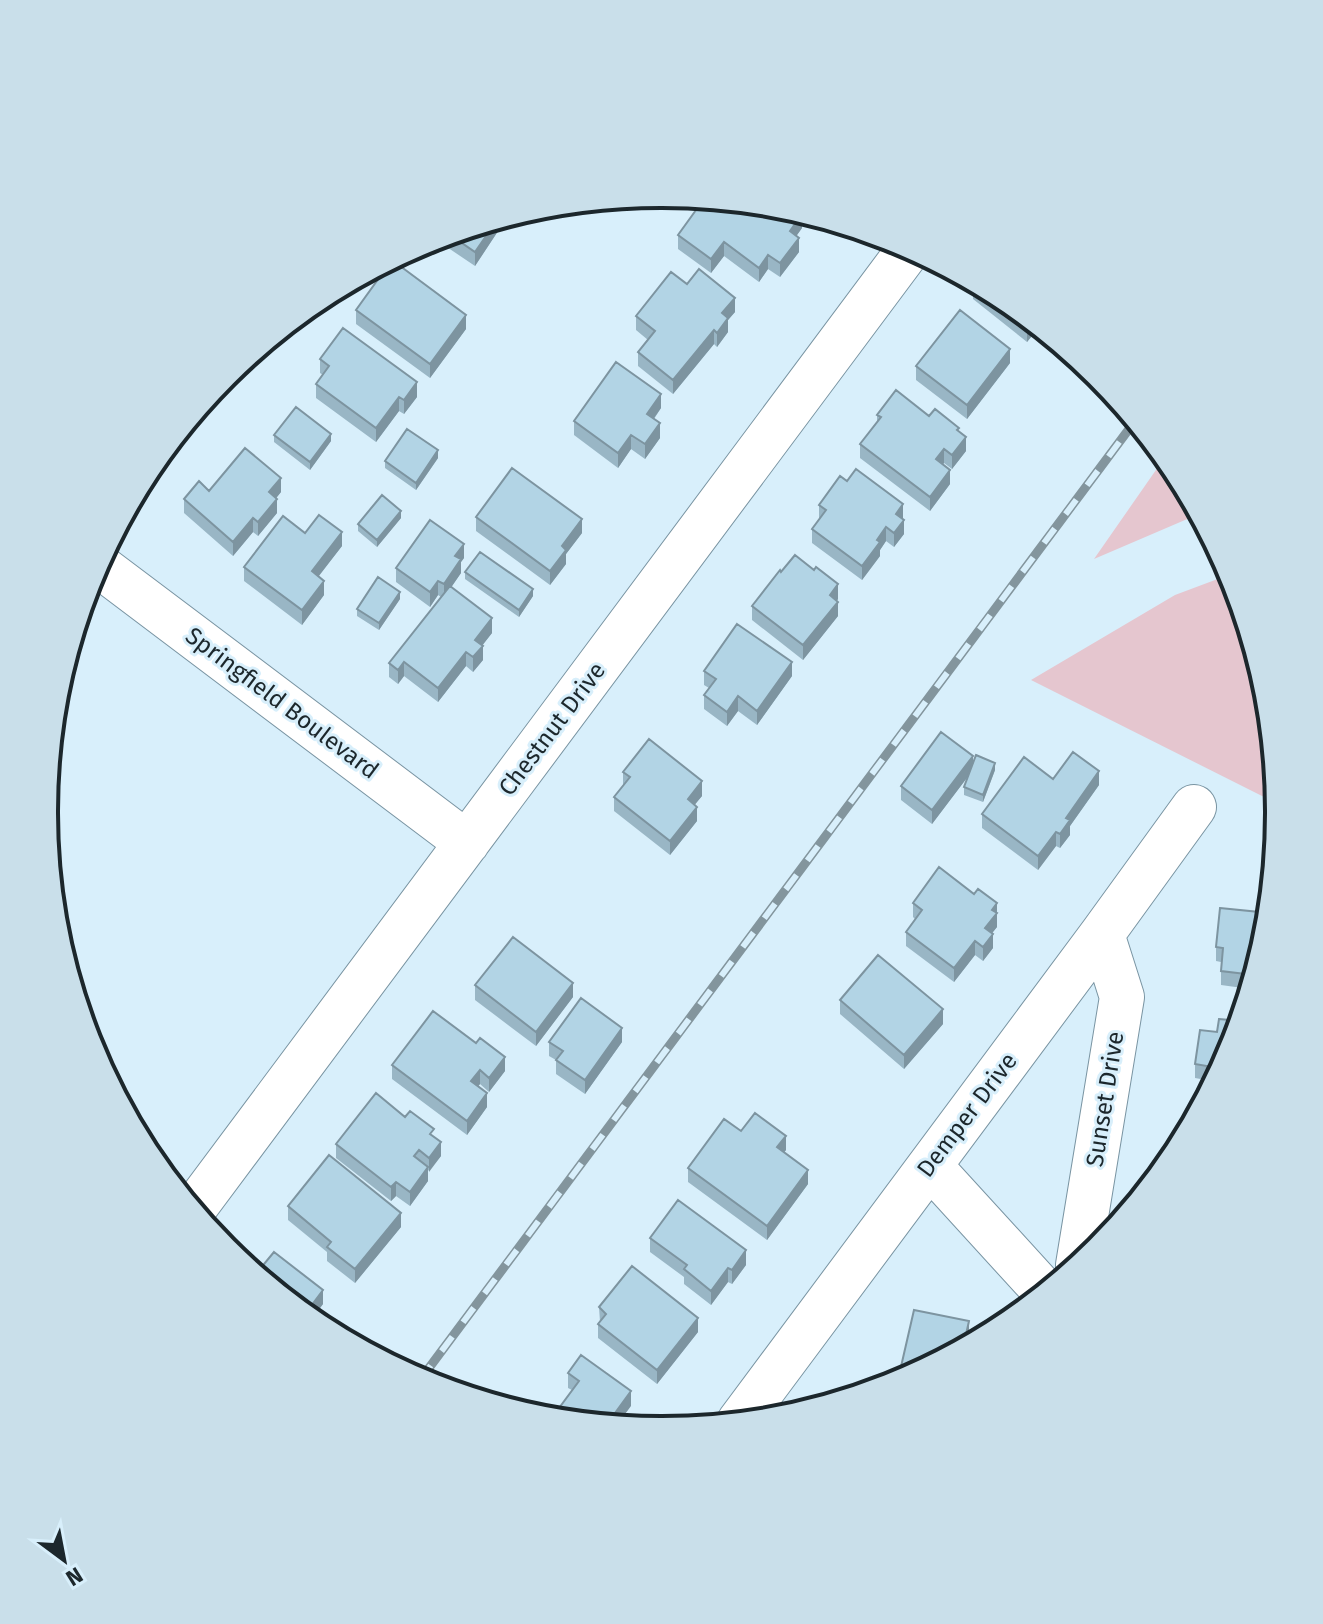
<svg xmlns="http://www.w3.org/2000/svg" width="1323" height="1624" font-family="'Fira Sans',sans-serif">
  <style>
    .green { fill: #e5c6cf }
    .lines { fill: none; stroke-linecap: round; stroke-linejoin: round }
    .street-casing { stroke: #7994a2; stroke-width: 46 }
    .street { stroke: #fff; stroke-width: 44 }
    .rail-casing { stroke: #83959d; stroke-width: 9 }
    .rail { stroke: #d8effb; stroke-width: 6; stroke-dasharray: 18; stroke-linecap: butt }
    .wall { fill: #99b6c5 }
    .shaded-wall { fill: #7d94a0 }
    .building { fill: #b2d4e5; stroke: #7d94a0; stroke-width: 2 }
    .labels { text-anchor: middle; stroke-width: 6; stroke-linejoin: round; paint-order: stroke }
    .street-label { font-size: 24px; fill: #1c272c; stroke: #d8effb }
    .rim { fill: none; stroke: #1c272c; stroke-width: 4 }
  </style>
  <rect width="100%" height="100%" fill="#d8effb"/>
  <path class="green" d="M1165 457 1175 469 1199 514 1094 559Z
    M1231 574 1267 692 1278 804 1031 680 1175 595Z"/>
  <g class="lines">
    <g class="street-casing">
      <path id="street" d="M97 564 467 843
        M930 1166 1045 1292
        M193 1210 910 248
        M1078 1265 1122 997 1102 934
        M739 1422 1102 934 1194 807"/>
    </g>
    <use href="#street" class="street"/>
    <g class="rail-casing">
      <path id="rail" d="M420 1380 1135 421"/>
    </g>
    <use href="#rail" class="rail"/>
  </g>
  <path class="wall" d="M508 216 475 266 435 239V238Z
    M802 228 796 236 799 252 780 277 768 269 759 282 724 256 711 273 678 249V235Z
    M687 284 735 312 728 320V332L717 347 714 344 673 394 638 366V352L648 340 636 330V316Z
    M973 285 1039 327 1027 342 973 299Z
    M356 310 466 329 430 378 356 324Z
    M320 359 417 397 404 414 399 411 376 442 316 398V384L323 375 320 373Z
    M1010 363 967 419 916 380V366Z
    M661 408 654 419 660 438 645 459 631 449 618 468 574 435V421Z
    M877 415 929 416 959 432 966 451 952 469 944 463 943 464 950 484 930 511 860 458V444L877 423Z
    M274 435 331 441 310 470 274 442Z
    M438 458 416 490 385 468V461Z
    M209 491 281 492 276 498 277 513 258 536 253 532 233 556 184 513V499Z
    M819 505 903 518 902 519 904 534 894 547 886 541 880 550V556L862 580 812 543V529L819 519Z
    M476 517 582 533 566 554V564L550 585 476 531Z
    M401 518 377 547 358 531V524Z
    M305 533 342 546 318 576 324 595 302 625 244 581V567Z
    M464 558 461 562V573L451 587 492 633 482 645 483 660 473 672 466 666 438 702 404 676 398 684 389 677V663L441 597 438 595 430 607 396 582V568Z
    M465 572 533 596 519 617 465 579Z
    M400 599 379 630 357 616V609Z
    M838 599 837 601 838 616 803 660 752 620V606Z
    M704 671 792 676 757 725 738 711 727 726 704 709V695L709 688 704 685Z
    M973 764 995 770 983 802 964 795V787L968 776 932 824 901 800V786Z
    M623 772 702 796 694 805 697 821 670 855 614 811V797L623 786Z
    M1053 779 1099 785 1070 826V835L1060 848 1056 846 1038 870 982 828V814Z
    M974 894 997 903V927L992 933 993 948 983 961 975 955 954 982 906 946V932L915 919 913 917V903Z
    M1267 933 1250 989 1221 985V962L1216 961V947Z
    M475 985 573 997 536 1046 475 1000Z
    M840 1000 943 1024 904 1069 840 1014Z
    M549 1042H622L585 1094 556 1074V1060L549 1056Z
    M1232 1049 1208 1093H1206V1080L1195 1078V1064Z
    M392 1065 505 1071 489 1092 480 1084 478 1086 487 1107 467 1135 392 1079Z
    M405 1117 434 1137 441 1156 428 1171V1181L410 1206 396 1196 391 1201 336 1158V1144Z
    M741 1131 786 1150 784 1152 808 1184 767 1240 688 1182V1168Z
    M288 1206 401 1227 355 1283 327 1261V1252L288 1220Z
    M650 1238 746 1265 732 1284 728 1282 711 1305 684 1284V1277L650 1252Z
    M246 1266 260 1269 323 1304 311 1320Z
    M599 1307 698 1332 657 1384 598 1338V1324L600 1322Z
    M969 1335 967 1346 900 1381V1371Z
    M568 1373 631 1406 572 1390 568 1388Z"/>
  <path class="shaded-wall" d="M802 214V228L790 245V231Z
    M508 216 475 266V252L497 220Z
    M799 238V252L780 277V263Z
    M724 242V256L711 273V259Z
    M768 255V269L759 282V268Z
    M735 298V312L728 320V332L717 347V333L722 313Z
    M466 315V329L430 378V364Z
    M1032 321 1039 327 1027 342V327Z
    M714 330V344L673 394V380Z
    M1010 349V363L967 419V405Z
    M417 382V397L404 414V400Z
    M661 394V408L647 428V414Z
    M399 397V411L376 442V428Z
    M660 423V438L645 459V444Z
    M331 434V441L310 470V462Z
    M631 435V449L618 468V453Z
    M966 437V451L952 469V455Z
    M944 449V463L936 473V459Z
    M438 450V458L416 490V483Z
    M950 470V484L930 511V497Z
    M281 478V492L269 507V492Z
    M277 499V513L258 536V522Z
    M903 504V518L896 528V514Z
    M401 511V518L377 547V540Z
    M253 518V532L233 556V542Z
    M582 519V533L566 554V564L550 585V571L562 546Z
    M904 520V534L894 547V533Z
    M886 527V541L880 550V556L862 580V566L877 540Z
    M342 532V546L312 585V571Z
    M464 544V558L461 562V573L444 598V584L455 556Z
    M324 581V595L302 625V610Z
    M438 581V595L430 607V592Z
    M838 584V599L830 610V595Z
    M533 589V596L519 617V610Z
    M400 592V599L379 630V623Z
    M838 602V616L803 660V645Z
    M492 618V633L475 655V640Z
    M483 646V660L473 672V657Z
    M466 652V666L438 702V688Z
    M404 662V676L398 684V670Z
    M792 662V676L757 725V711Z
    M738 696V711L727 726V712Z
    M973 756V770L932 824V810Z
    M995 763V770L983 802V795Z
    M1099 771V785L1070 826V835L1060 848V834L1066 818Z
    M702 781V796L688 813V799Z
    M697 807V821L670 855V841Z
    M1056 832V846L1038 870V856Z
    M997 903V927L985 942V928L992 910Z
    M993 934V948L983 961V947Z
    M975 941V955L954 982V968Z
    M573 983V997L536 1046V1032Z
    M943 1009V1024L904 1069V1055Z
    M622 1028V1042L585 1094V1080Z
    M505 1057V1071L489 1092V1078Z
    M480 1070V1084L471 1095V1081Z
    M487 1093V1107L467 1135V1121Z
    M786 1136V1150L777 1161V1147Z
    M441 1142V1156L429 1172V1158Z
    M428 1167V1181L410 1206V1192Z
    M808 1170V1184L767 1240V1226Z
    M396 1182V1196L391 1201V1187Z
    M401 1213V1227L355 1283V1269Z
    M746 1250V1265L732 1284V1270Z
    M728 1268V1282L711 1305V1291Z
    M323 1290V1304L311 1320 308 1317V1310Z
    M698 1318V1332L657 1384V1370Z
    M969 1321V1335L967 1346 963 1348Z
    M631 1391V1406L617 1425 607 1424Z"/>
  <path class="building" d="M704 199 782 206 798 211 802 214 790 231 799 238 780 263 768 255 759 268 724 242 711 259 678 235Z
    M497 220 475 252 449 234Z
    M392 260 466 315 430 364 356 310Z
    M699 269 735 298 722 313 728 318 717 333 714 330 673 380 638 352 655 331 636 316 671 272 687 284Z
    M975 283 1005 299 1032 321 1027 327 973 285Z
    M960 310 1010 349 967 405 916 366Z
    M343 328 417 382 404 400 399 397 376 428 316 384 329 366 320 359Z
    M616 362 661 394 647 414 660 423 645 444 631 435 618 453 574 421Z
    M896 390 929 416 935 409 959 428 957 430 966 437 952 455 944 449 936 459 950 470 930 497 860 444 881 417 877 415Z
    M296 407 331 434 310 462 274 435Z
    M407 429 438 450 416 483 385 461Z
    M245 448 281 478 269 492 277 499 258 522 253 518 233 542 184 499 199 481 209 491Z
    M512 468 582 519 562 546 566 550 550 571 476 517Z
    M856 469 903 504 896 514 904 520 894 533 886 527 877 540 880 542 862 566 812 529 826 510 819 505 840 476 847 481Z
    M382 495 401 511 377 540 358 524Z
    M319 515 342 532 312 571 324 581 302 610 244 567 283 516 305 533Z
    M430 520 464 544 455 556 461 559 444 584 438 581 430 592 396 568Z
    M480 552 533 589 519 610 465 572Z
    M795 555 814 570 816 567 838 584 830 595 838 602 803 645 752 606 780 570 781 572Z
    M378 577 400 592 379 623 357 609Z
    M450 586 492 618 475 640 483 646 473 657 466 652 438 688 404 662 398 670 389 663Z
    M737 624 792 662 757 711 738 696 727 712 704 695 716 679 704 671Z
    M941 732 973 756 932 810 901 786Z
    M649 739 702 781 688 799 697 807 670 841 614 797 630 777 623 772Z
    M1073 752 1099 771 1066 818 1070 820 1060 834 1056 832 1038 856 982 814 1024 757 1053 779Z
    M976 755 995 763 983 795 964 787Z
    M939 867 974 894 978 889 997 903 992 910 997 913 985 928 993 934 983 947 975 941 954 968 906 932 922 910 913 903Z
    M1220 908 1269 913 1267 933 1254 975 1221 971 1223 948 1216 947Z
    M513 937 573 983 536 1032 475 985Z
    M878 955 943 1009 904 1055 840 1000Z
    M581 998 622 1028 585 1080 556 1060 563 1051 549 1042Z
    M433 1011 476 1043 480 1038 505 1057 489 1078 480 1070 471 1081 487 1093 467 1121 392 1065Z
    M1219 1019 1240 1021 1232 1049 1215 1080 1206 1079 1207 1066 1195 1064 1200 1030 1217 1032Z
    M376 1093 405 1117 410 1111 434 1129 430 1134 441 1142 429 1158 419 1150 414 1156 428 1167 410 1192 396 1182 391 1187 336 1144Z
    M755 1113 786 1136 777 1147 808 1170 767 1226 688 1168 724 1119 741 1131Z
    M329 1155 401 1213 355 1269 327 1247 331 1242 288 1206Z
    M678 1200 746 1250 732 1270 728 1268 711 1291 684 1269 687 1265 650 1238Z
    M274 1252 323 1290 308 1310 302 1306 299 1309 246 1266 249 1262 260 1269Z
    M632 1266 698 1318 657 1370 598 1324 606 1314 599 1307Z
    M914 1310 969 1321 963 1348 910 1376 911 1373 900 1371Z
    M581 1355 631 1391 607 1424 551 1419 579 1381 568 1373Z"/>
  <g class="labels">
    <g class="street-label">
      <text transform="translate(282 703) rotate(37)" y="8">Springfield Boulevard</text>
      <text transform="translate(552 729) rotate(-53)" y="8">Chestnut Drive</text>
      <text transform="translate(1105 1099) rotate(-81)" y="8">Sunset Drive</text>
      <text transform="translate(967 1115) rotate(-53)" y="8">Demper Drive</text>
    </g>
  </g>
  <path d="M0 0H1323V1624H0ZM661 208H662A603 603 0 0 1 1265 811V813A603 603 0 0 1 662 1416H661A603 603 0 0 1 58 813V811A603 603 0 0 1 661 208Z" fill="#c9dfea" fill-rule="evenodd"/>
  <path class="rim" d="M661 208H662A603 603 0 0 1 1265 811V813A603 603 0 0 1 662 1416H661A603 603 0 0 1 58 813V811A603 603 0 0 1 661 208Z"/>
  <g transform="translate(64 1560) rotate(148)" stroke="#d8effb" stroke-width="6" paint-order="stroke">
  <path d="M0-6L14 30L0 20L-14 30Z" fill="#1c272c"/>
  <text y="-12" font-size="22" font-weight="bold" text-anchor="middle" fill="#1c272c">N</text>
  </g>
</svg>
